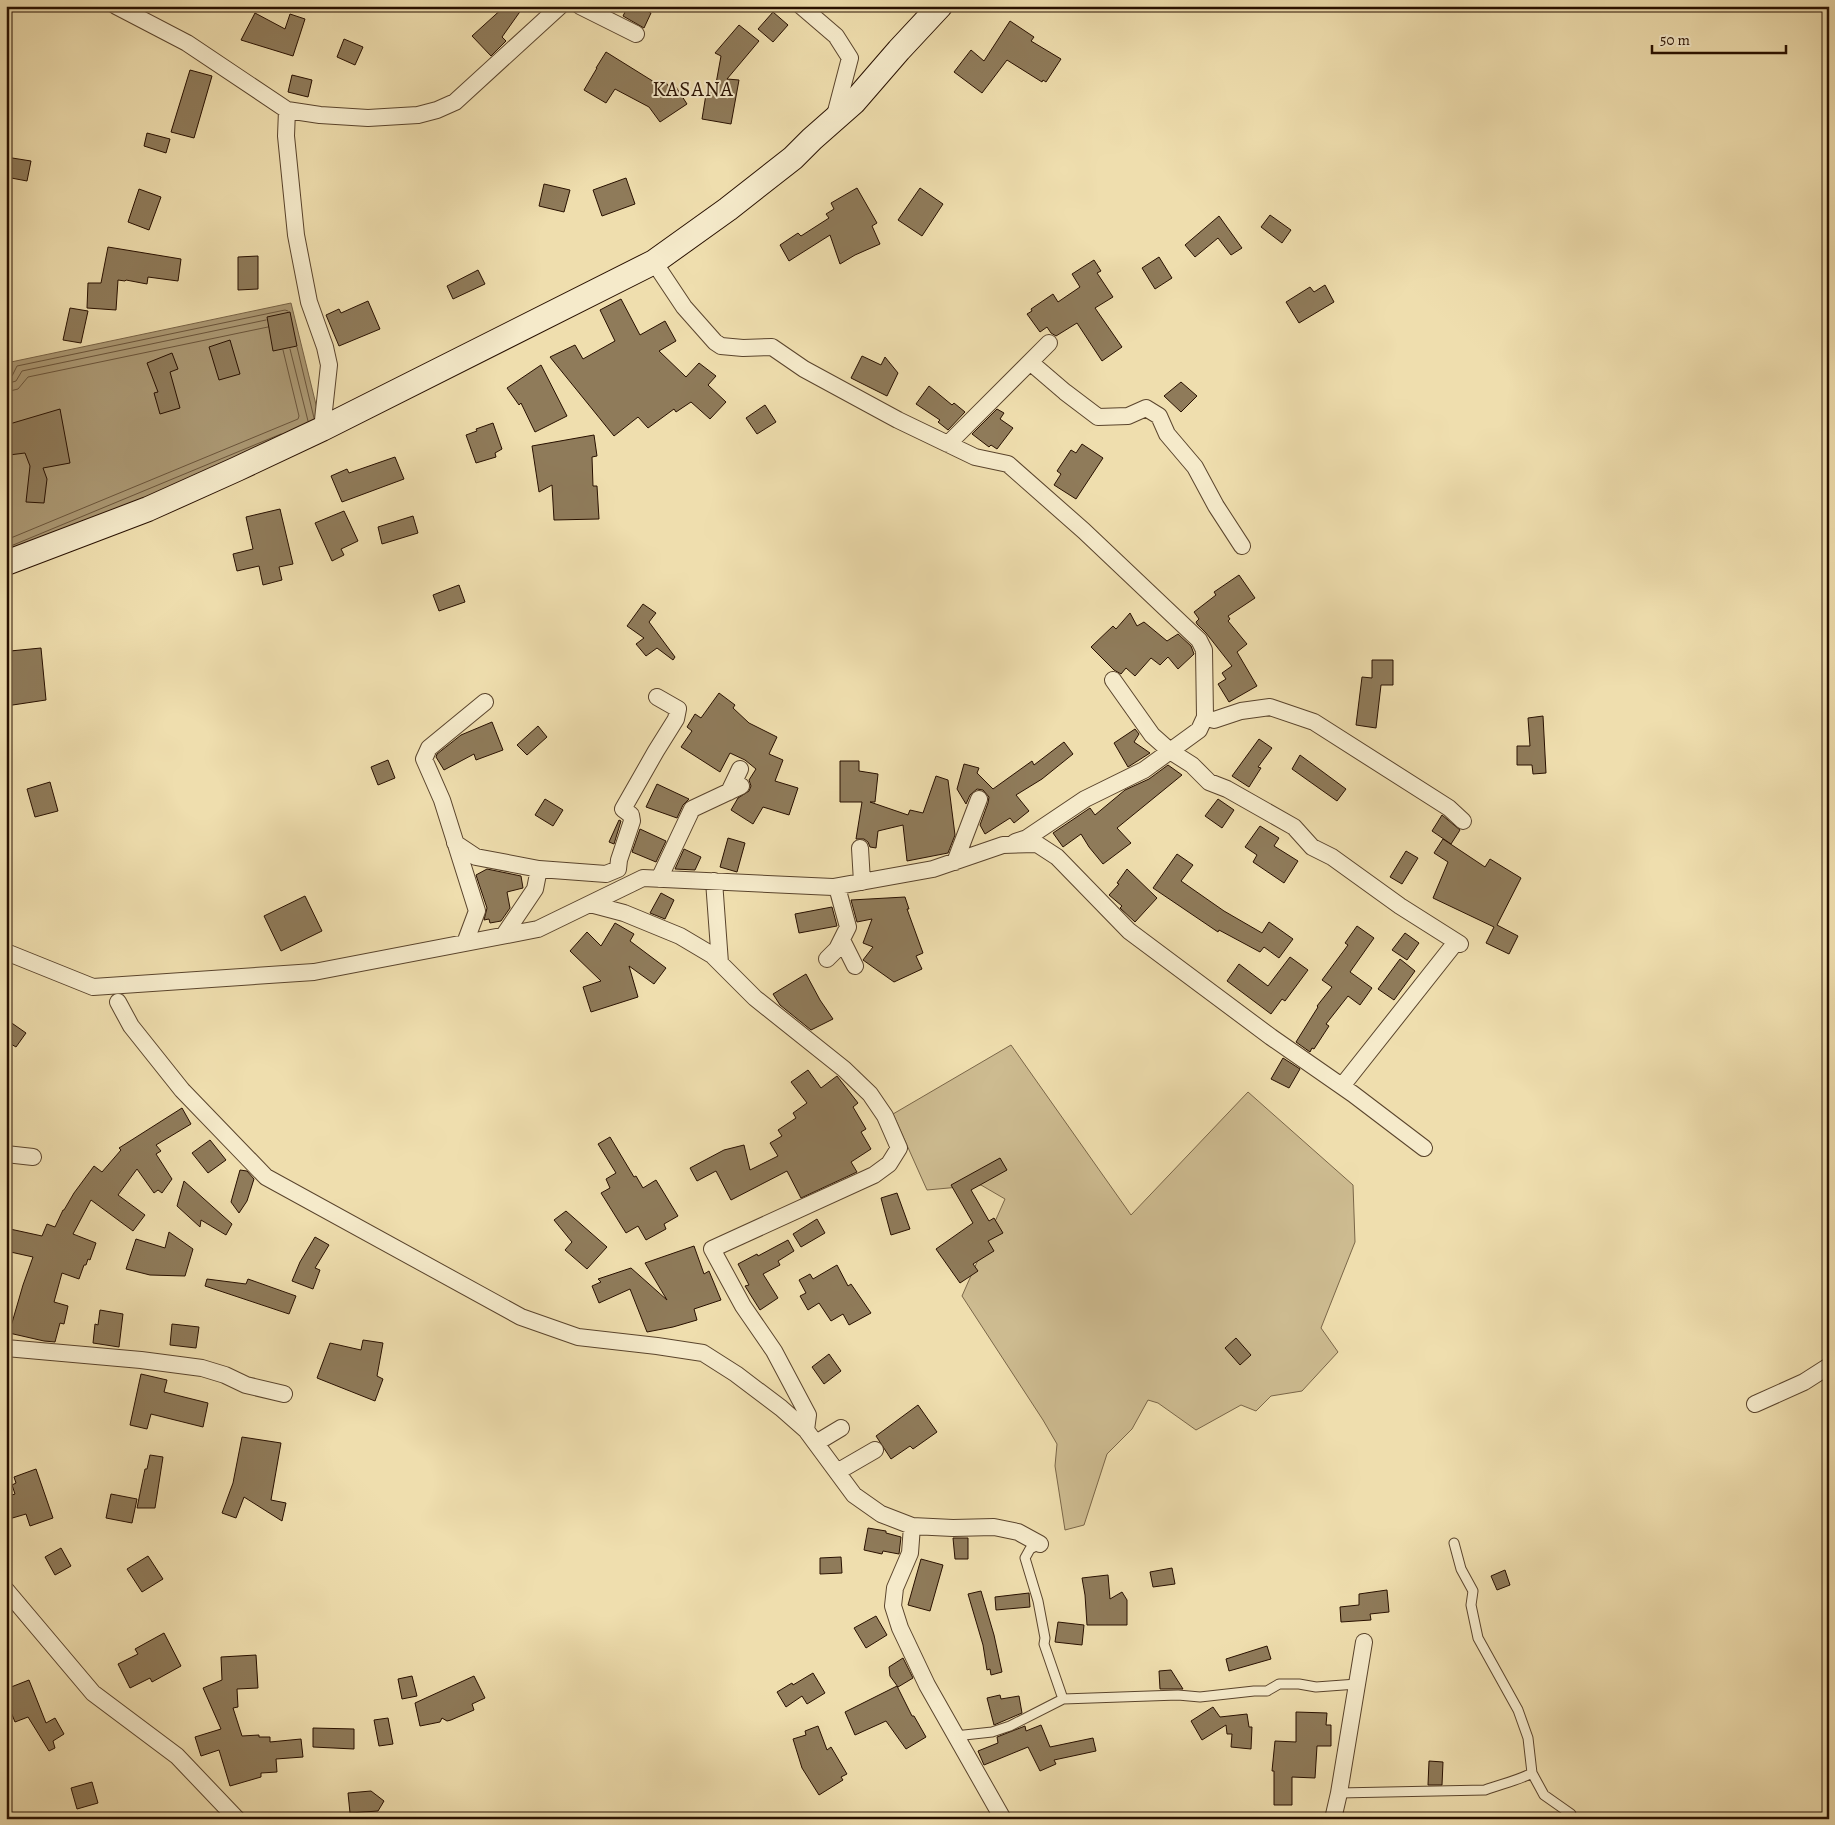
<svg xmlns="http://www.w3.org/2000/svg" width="1835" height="1825" font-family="Alegreya,serif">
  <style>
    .green { fill: #cdbb90; stroke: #7a6648 }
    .water { fill: #ab9873; stroke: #776245 }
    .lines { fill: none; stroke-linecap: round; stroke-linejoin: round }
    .shore { stroke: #6a543a; stroke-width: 1 }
    .building { fill: #8f7b5a; stroke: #281000 }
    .service-casing { stroke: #5a442c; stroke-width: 11 }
    .minor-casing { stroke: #5a442c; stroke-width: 18 }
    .secondary-casing { stroke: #281000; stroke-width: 26 }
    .service { stroke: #f5eaca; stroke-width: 9 }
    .minor { stroke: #f5eaca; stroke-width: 16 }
    .secondary { stroke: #f5eaca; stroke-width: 24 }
    .labels { text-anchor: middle; stroke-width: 4; stroke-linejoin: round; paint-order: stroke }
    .quarter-label { font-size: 21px; letter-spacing: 1px; fill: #281000; stroke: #f5eaca }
  </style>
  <rect width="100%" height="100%" fill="#efdeae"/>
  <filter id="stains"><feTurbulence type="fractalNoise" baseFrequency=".004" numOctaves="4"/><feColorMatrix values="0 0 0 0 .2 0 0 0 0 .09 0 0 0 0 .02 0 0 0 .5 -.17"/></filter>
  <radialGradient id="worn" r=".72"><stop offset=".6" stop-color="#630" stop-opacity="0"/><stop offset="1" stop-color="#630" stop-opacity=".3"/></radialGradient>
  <path class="green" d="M1011 1045 1131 1215 1248 1092 1353 1185 1355 1242 1321 1328 1338 1352 1302 1391 1271 1396 1256 1411 1241 1405 1196 1430 1158 1403 1148 1400 1132 1429 1107 1454 1084 1525 1065 1530 1055 1466 1057 1444 1043 1420 962 1296 1005 1199 981 1185 927 1190 893 1114Z"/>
  <path class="water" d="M291 303 322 429 6 560V385L11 362Z"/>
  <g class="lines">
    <path class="shore" d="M297 347 314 418
      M290 349 308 421
      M6 378 12 376 17 366 285 310 288 311
      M6 384 16 381 22 371 266 320
      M6 392 18 389 28 377 268 327
      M6 540 298 419 299 416 283 350
      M6 548 281 434"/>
  </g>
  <path class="building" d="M505 6H524L502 37 506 41 491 56 472 36Z
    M628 6H638L651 13 644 28 623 16Z
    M773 12 788 25 773 42 758 29Z
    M255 13 285 29 290 14 305 19 293 56 241 40Z
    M1010 21 1034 37 1031 41 1061 59 1046 82 1043 80 1042 82 1007 60 982 93 954 72 971 50 984 61Z
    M739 25 759 41 727 79 739 80 731 124 702 119 707 88 715 89 721 56 715 53Z
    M344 39 363 47 355 65 337 57Z
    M606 52 659 85 665 81 671 90 676 87 687 104 660 122 649 107 615 89 606 103 584 90 597 68H596Z
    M190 70 212 76 194 138 171 132Z
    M292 75 312 80 308 97 288 92Z
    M147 133 170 139 166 153 144 146Z
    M6 157 31 161 27 181 6 177Z
    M626 178 635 204 602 216 593 190Z
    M544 184 570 190 564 212 539 206Z
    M857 188 877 223 872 226 880 244 855 255 840 264 830 235 789 261 780 245 798 233 801 236 829 218 826 214 834 209 831 203Z
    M920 188 943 204 922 236 898 220Z
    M139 189 161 197 149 230 128 222Z
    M1270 215 1291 230 1282 243 1261 227Z
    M1219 216 1242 248 1231 255 1218 238 1195 257 1185 245Z
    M108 247 181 259 178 281 148 277 147 284 126 280 125 281 118 280 116 310 87 308 88 283H101Z
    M258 256V289L238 290V257Z
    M1159 257 1172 278 1155 289 1142 268Z
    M1094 260 1101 271 1097 273 1113 297 1095 308 1122 347 1102 361 1077 323 1056 336 1051 333 1047 327 1040 332 1027 314 1032 311 1031 309 1053 294 1058 302 1080 287 1072 274Z
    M478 270 485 284 453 299 447 286Z
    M1325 285 1334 302 1299 323 1286 302 1310 287 1314 292Z
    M621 299 640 335 665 321 676 341 659 351 686 377 699 363 716 376 708 385 726 402 710 419 691 402 676 412 674 409 648 428 638 417 614 436 550 357 575 345 583 359 615 341 600 310Z
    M368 301 380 329 339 346 326 315 339 309 341 313Z
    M70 308 88 311 81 343 63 340Z
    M290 312 297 346 273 351 267 317Z
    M230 340 240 374 219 380 209 347Z
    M172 353 178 369 170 372 180 408 160 414 154 393 158 392 147 363Z
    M862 356 881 365 885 357 898 373 887 396 851 378Z
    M541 365 567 416 535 432 521 403 519 405 507 388Z
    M1181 382 1197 396 1181 412 1164 396Z
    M929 386 952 405 954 403 965 412 948 430 938 422 940 420 916 404Z
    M765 405 776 422 757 434 746 418Z
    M60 409 70 463 43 468 47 479 44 503 26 502 30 466 25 453 9 455 6 440V425Z
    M997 409 1004 413 1000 419 1013 428 997 449 991 445 989 447 972 434Z
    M493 423 502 449 495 453 496 457 476 463 466 435 477 431 476 429Z
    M594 435 597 456 592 457 593 486H597L599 519 554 520 552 485 539 492 532 446Z
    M1082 444 1103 458 1076 499 1054 485 1061 474 1057 471 1071 450 1076 453Z
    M395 457 404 479 342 502 331 476 347 469 349 473Z
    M280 509 293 564 279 567 282 580 263 585 259 566 237 571 233 554 253 549 246 517Z
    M344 511 358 541 341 549 344 555 332 561 315 523Z
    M413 516 418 533 382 544 378 527Z
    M1239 575 1255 598 1228 616 1230 619 1228 621 1247 644 1237 652 1257 686 1229 702 1218 684 1226 679 1222 673 1232 666 1206 633 1197 624 1196 622 1199 619 1194 612 1216 595 1214 592Z
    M459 585 465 602 439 611 433 595Z
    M643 604 656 613 649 622 675 657 673 660 657 648 646 656 636 644 644 638 627 626Z
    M1130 613 1137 626 1144 622 1167 641 1178 634 1191 646 1194 654 1178 669 1168 657 1160 665 1151 658 1135 676 1126 668 1121 674 1114 670 1091 647 1113 626 1116 629Z
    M41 648 46 700 6 706V654L10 653V651Z
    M1372 660H1393V685H1381L1376 728 1356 725 1362 677 1372 678Z
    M719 693 735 705 733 708 749 723 777 737 769 754 783 760 775 781 798 788 789 815 763 807 753 824 731 810 738 798 749 791 751 786 749 780 756 769 745 760 730 753 720 772 681 747 692 731 687 727 695 714 701 718Z
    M1543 716 1546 773 1533 774 1532 765H1517V746H1530L1528 718Z
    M492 722 503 750 476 760 474 754 444 770 436 757 437 754 461 735Z
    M538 726 547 737 527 755 517 745Z
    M1135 729 1139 734 1134 742 1150 753 1128 767 1114 743Z
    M1259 739 1272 748 1258 767 1261 768 1249 787 1232 776Z
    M1064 742 1073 754 1042 779 1016 795 1029 811 1014 823 1010 818 985 834 980 825 988 803 989 797 983 790 977 789 970 795 966 804 957 789 964 764 979 768 977 773 993 789 1032 761 1034 765Z
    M1300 755 1346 789 1337 801 1292 769Z
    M388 760 395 778 378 785 371 767Z
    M840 761H859V771L878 774 875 802H870L908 815 910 810 923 813 936 776 948 780 955 835 948 853 907 861 903 825 878 831 876 848 870 847 868 842 864 839H856L862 802H840Z
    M1168 765 1182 775 1117 828 1131 843 1103 864 1089 847 1081 834 1063 847 1053 833 1090 808 1095 815 1125 790 1149 779Z
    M50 782 58 811 35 817 27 789Z
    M657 784 689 799 683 805 677 818 646 807Z
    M545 799 563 810 553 826 535 815Z
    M1218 799 1234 810 1222 828 1205 816Z
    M1442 815 1460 830 1451 844 1432 831Z
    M619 820 621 821 614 844 609 842Z
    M1260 826 1279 838 1274 846 1298 861 1284 883 1253 862 1257 855 1245 847Z
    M640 829 666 841 656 862 632 852Z
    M728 838 745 843 737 872 720 867Z
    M1443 839 1485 867 1490 859 1521 878 1497 925 1518 936 1509 954 1486 943 1494 927 1433 898 1448 862 1434 853Z
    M684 849 701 857 695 870 675 869Z
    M1406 851 1418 858 1402 884 1390 877Z
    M1177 854 1193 865 1181 881 1224 911 1262 933 1269 922 1293 939 1279 958 1264 947 1260 952 1219 930 1218 932 1153 888Z
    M487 869 521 876 523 888 507 892 510 908 501 921 490 923 489 919 484 920 487 908 476 875Z
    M1127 869 1157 898 1135 922 1120 908 1122 906 1109 895 1119 884 1117 883Z
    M661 893 674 900 665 919 650 913Z
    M305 896 322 931 281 951 264 916Z
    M905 897 909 909H907L923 953 916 956 922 969 894 982 863 960 873 947 863 943 872 919 857 922 851 900Z
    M832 907 837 926 799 933 795 914Z
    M615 923 634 934 630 941 666 968 654 984 629 966 638 997 591 1012 583 987 601 981 570 951 587 932 601 946Z
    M1357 926 1374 938 1350 972 1372 988 1360 1005 1348 996 1326 1024 1329 1026 1314 1049 1312 1048 1310 1052 1296 1042 1318 1007 1317 1006 1332 987 1322 980 1348 945 1345 943Z
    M1405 933 1419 943 1407 960 1392 950Z
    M1290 957 1308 970 1285 1001 1282 999 1271 1014 1227 981 1239 964 1268 986Z
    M1400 959 1415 971 1394 1000 1378 989Z
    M806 974 820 1000 833 1019 811 1030 780 1005 773 994Z
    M6 1019 26 1033 16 1047 6 1041Z
    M1283 1058 1300 1069 1289 1088 1271 1079Z
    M808 1070 821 1088 837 1076 858 1103 853 1107 866 1129 861 1132 871 1149 851 1162 857 1172 801 1198 787 1171 731 1200 716 1171 697 1181 690 1168 724 1150 744 1145 750 1170 778 1156 770 1143 782 1136 778 1130 796 1118 793 1113 807 1103 791 1082Z
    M182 1108 191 1124 156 1145 161 1151 156 1154 172 1179 162 1193 158 1190 154 1193 137 1169 118 1195 145 1215 133 1231 91 1200 73 1234 96 1243 90 1260 88 1259 86 1265H84L79 1279 62 1273 54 1302 68 1306 64 1324 60 1323 55 1342 44 1341 9 1333 23 1285 33 1257 6 1251V1241L10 1229 42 1236 47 1224 55 1227 63 1210H64L74 1193 94 1166 102 1172 121 1150 119 1148Z
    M610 1137 634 1177 636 1176 643 1188 656 1180 678 1216 664 1224 666 1229 646 1240 638 1226 626 1233 601 1193 610 1188 606 1179 616 1173 598 1144Z
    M210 1140 226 1160 208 1173 192 1153Z
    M1000 1158 1007 1170 971 1190 989 1221 994 1218 1003 1233 988 1241 994 1251 973 1264 978 1271 960 1283 936 1249 973 1223 951 1185Z
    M240 1170 247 1171 254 1179 247 1201 239 1213 231 1202Z
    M184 1181 232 1224 226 1235 201 1220 200 1227 177 1206Z
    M897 1193 910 1229 891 1235 881 1198Z
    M566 1211 607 1247 587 1269 565 1250 572 1242 554 1220Z
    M817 1219 825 1233 801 1247 793 1234Z
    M169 1232 193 1249 185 1276 150 1275 126 1269 136 1239 165 1248Z
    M315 1237 329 1245 315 1268 320 1270 313 1289 292 1281 300 1262Z
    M788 1240 794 1251 778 1261 780 1265 763 1274 778 1298 760 1310 745 1286 749 1285 738 1264 757 1254 758 1256Z
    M694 1246 704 1274 709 1271 721 1300 694 1309 697 1320 673 1327 647 1332 630 1289 599 1303 592 1286 601 1282 598 1279 631 1268 667 1300 645 1263Z
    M837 1265 848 1286 851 1284 871 1313 849 1325 843 1314 831 1321 819 1303 808 1310 800 1296 806 1293 799 1280 810 1274 813 1279Z
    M207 1279 246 1284 248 1279 296 1296 289 1314 205 1286Z
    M100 1310 123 1314 119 1347 93 1343 95 1324 98 1325Z
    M172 1324 199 1327 196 1348 170 1345Z
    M1236 1338 1251 1355 1240 1365 1225 1348Z
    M363 1340 383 1343 377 1376 383 1379 375 1401 317 1378 330 1343 361 1350Z
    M829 1354 841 1371 824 1384 812 1367Z
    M141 1374 167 1380 164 1392 208 1403 203 1427 151 1414 147 1429 130 1425Z
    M918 1405 937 1432 913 1449 910 1446 891 1459 876 1436Z
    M242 1437 281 1443 271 1500 286 1503 282 1521 244 1497 236 1518 222 1513 233 1483Z
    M150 1455 163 1457 155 1508H137L145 1469H147Z
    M36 1469 53 1518 30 1526 26 1514 9 1519 6 1511V1497L15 1494 12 1485 16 1483 14 1477Z
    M111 1494 137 1499 132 1523 106 1518Z
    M868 1528 886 1531V1533L901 1537 899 1554 883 1551 882 1554 864 1550Z
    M953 1538H968V1559H955Z
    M61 1548 71 1566 55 1575 45 1557Z
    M148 1556 163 1579 142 1592 127 1569Z
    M841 1557 842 1573 820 1574V1558Z
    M921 1559 943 1565 930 1611 908 1605Z
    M1172 1568 1175 1584 1153 1587 1150 1572Z
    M1505 1570 1510 1585 1497 1590 1491 1576Z
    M1108 1575 1110 1599 1122 1592 1127 1600V1625H1087L1085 1595 1082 1578Z
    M1387 1590 1389 1612 1370 1614 1371 1620 1341 1622 1340 1607 1359 1605V1594Z
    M981 1591 994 1635 1002 1672 991 1675 990 1669 987 1670 983 1645 968 1594Z
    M1029 1593 1030 1607 996 1610 995 1597Z
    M876 1616 887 1635 866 1648 854 1628Z
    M1058 1622 1084 1625 1082 1645 1055 1642Z
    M164 1633 181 1666 152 1682 150 1678 130 1688 118 1664 138 1654 135 1649Z
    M1267 1646 1271 1659 1229 1671 1226 1659Z
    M256 1655 258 1688 237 1689 238 1707 233 1708 242 1736 259 1735V1737H270V1742L301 1739 303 1757 276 1759 277 1772 261 1773V1777L230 1786 219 1750 201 1756 195 1737 221 1729 203 1688 222 1680 221 1657Z
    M903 1658 913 1678 898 1687 890 1676 889 1667Z
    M1171 1670 1183 1689H1160L1159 1671Z
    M813 1673 825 1693 807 1704 802 1696 786 1707 777 1692 792 1683 793 1685Z
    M412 1676 417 1696 402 1699 398 1679Z
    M474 1676 485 1698 472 1704 474 1710 451 1720 447 1721 442 1718 440 1722 420 1726 415 1703Z
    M29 1680 46 1723 55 1718 64 1734 53 1741 55 1748 49 1751 28 1717 15 1722 6 1700V1689Z
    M897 1686 912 1716H914L926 1737 906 1749 886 1721 855 1735 845 1712Z
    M1000 1695 1001 1699 1019 1696 1022 1713 994 1725 987 1698Z
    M1213 1707 1220 1717 1247 1714 1249 1727H1252L1251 1749 1231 1747 1232 1734H1227L1226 1725 1202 1740 1191 1721Z
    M1296 1712 1327 1713 1326 1725H1331V1746H1317L1315 1778 1292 1777V1805H1274V1771H1272L1275 1741 1296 1742Z
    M388 1718 393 1744 379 1746 374 1720Z
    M1041 1725 1050 1747 1093 1738 1096 1751 1054 1760 1056 1764 1040 1771 1028 1747 984 1765 978 1751 998 1743 997 1737 1025 1726 1026 1731Z
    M818 1726 827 1750 831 1747 847 1774 841 1777 843 1780 819 1795 802 1768 793 1739 806 1735 805 1731Z
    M313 1728 354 1729V1749L313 1747Z
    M1429 1761 1443 1762 1442 1785H1428Z
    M92 1782 98 1803 77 1809 71 1788Z
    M371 1791 384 1801 378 1811 350 1813 348 1793Z"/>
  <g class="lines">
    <g class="service-casing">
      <path id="service" d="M1454 1543 1461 1569 1473 1591 1471 1605 1478 1638 1518 1710 1528 1738 1532 1773 1544 1795 1571 1814 1572 1819
        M1040 1544 1030 1549 1025 1558 1038 1601 1045 1638 1044 1644 1063 1699
        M955 1736 992 1732 1010 1726 1063 1699 1178 1695 1200 1697 1254 1691H1267L1279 1684H1299L1316 1687 1357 1684
        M1339 1793 1485 1790C1501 1784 1517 1781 1532 1773"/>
    </g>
    <g class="minor-casing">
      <path id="minor" d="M116 6 187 43 287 110 320 115 368 118 418 115 437 110 455 102 560 6
        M580 6 636 34
        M801 6 836 36 850 58 834 119
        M287 110 286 136 296 235 309 302 325 347 329 365 322 429
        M654 262 684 307 715 342 721 346 743 348 772 347 804 369 898 420 975 457 1008 464 1084 531 1199 640 1204 650 1205 717 1199 730 1144 770 1085 799 1027 838 1015 842
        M1030 362 1065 392 1098 417 1128 416 1146 408 1159 416 1167 434 1195 467 1216 506 1242 546
        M948 444 1049 343
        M1113 680 1152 735 1170 751 1192 765 1209 782 1227 789 1294 827 1312 847 1332 857 1400 906 1460 944
        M1205 717 1214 720 1241 711 1270 707 1314 722 1449 808 1463 821
        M729 792 740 769
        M455 843 476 857 539 869 535 889 504 935
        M860 848 862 882
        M955 862 979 799
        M539 869 606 874 618 869 619 860 632 821 631 815 623 809 656 751 676 719 678 709 657 697
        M659 879 692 809 741 786
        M714 881 720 963
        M590 904 624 913 680 936 712 955 755 998 844 1069 870 1094 885 1116 899 1148 889 1164 874 1175 712 1249 743 1306 774 1351 808 1415 806 1430
        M842 940 855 966
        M465 943 477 911 442 800 424 759 429 748 485 702
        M6 952 93 987 314 972 538 929 643 878 833 887 933 869 1003 845 1037 844 1057 857 1129 931 1271 1037 1353 1094 1424 1148
        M827 959 837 949 848 927 837 887
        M118 1002 131 1026 182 1090 266 1177 521 1317 578 1337 657 1346 703 1353 736 1374 781 1408 806 1430 854 1495 881 1514 912 1526 953 1528 994 1527 1018 1532 1040 1544
        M1342 1086 1456 942
        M6 1154 33 1157
        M6 1348 141 1360 202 1368 225 1375 246 1385 284 1394
        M1755 1404 1804 1382 1829 1366
        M816 1443 841 1428
        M837 1472 875 1450
        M912 1526 910 1553 895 1588 893 1606 900 1628 927 1685 1003 1819
        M6 1590 93 1693 177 1756 237 1819
        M1333 1819 1339 1793 1364 1642"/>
    </g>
    <g class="secondary-casing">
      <path id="secondary" d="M6 563 148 509 237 469 322 429 654 262 728 209 793 158 812 139 854 102 899 50 940 6"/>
    </g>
    <use href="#service" class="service"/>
    <use href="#minor" class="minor"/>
    <use href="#secondary" class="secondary"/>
  </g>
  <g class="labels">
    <g class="quarter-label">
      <text x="693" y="96">KASANA</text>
    </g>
  </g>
  <rect width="1835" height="1825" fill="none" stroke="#efdeae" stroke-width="25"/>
  <rect x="8" y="8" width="1820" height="1810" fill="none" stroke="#281000" stroke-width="2.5"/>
  <rect x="12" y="12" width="1810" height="1800" fill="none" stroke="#281000"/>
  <path d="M1652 45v8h134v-8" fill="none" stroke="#281000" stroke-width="2.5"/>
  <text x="1660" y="45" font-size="15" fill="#281000" stroke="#f5eaca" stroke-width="4" paint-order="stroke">50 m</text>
  <rect width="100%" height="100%" filter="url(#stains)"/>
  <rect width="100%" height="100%" fill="url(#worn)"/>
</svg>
